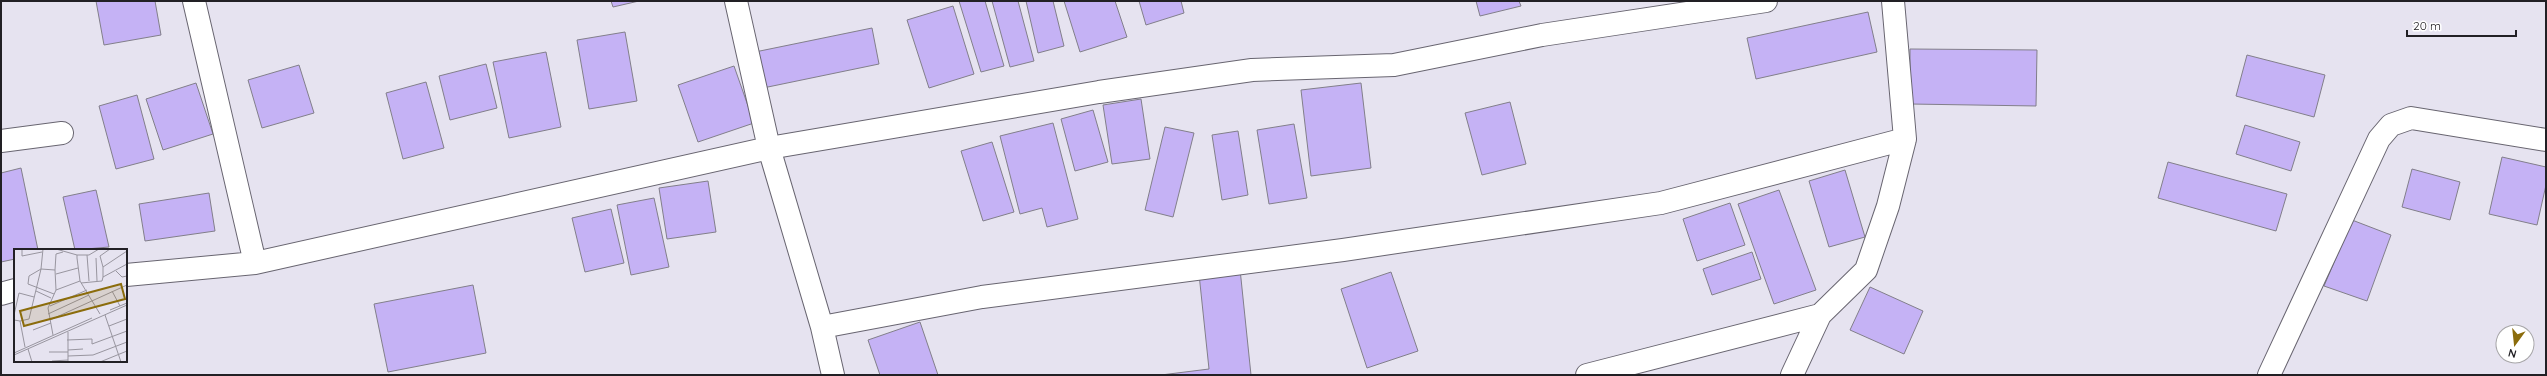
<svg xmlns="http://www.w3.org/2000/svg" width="2547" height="376" font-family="Quicksand,sans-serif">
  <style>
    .building { fill: #c5b2f5; stroke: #827f8a }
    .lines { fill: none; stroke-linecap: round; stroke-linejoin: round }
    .street-casing { stroke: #686570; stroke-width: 24 }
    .street { stroke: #fff; stroke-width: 22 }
    .inset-road { fill: none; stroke: #98959f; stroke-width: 1 }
    .view { fill: #8b6c0c; fill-opacity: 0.15; stroke: #8b6c0c; stroke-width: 2 }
    .inset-edge { fill: none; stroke: #222025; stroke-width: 2 }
  </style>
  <rect width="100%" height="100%" fill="#e6e3f0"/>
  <path class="building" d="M96 1H155L161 35 104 45Z
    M611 1H639L613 7Z
    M959 1H985L1004 66 981 72Z
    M992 1H1018L1034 61 1010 67Z
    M1026 1H1053L1064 46 1038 53Z
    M1064 1H1115L1127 37 1080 52Z
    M1139 1H1181L1184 13 1146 25Z
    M1476 1H1519L1521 6 1480 16Z
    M953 6 974 74 929 88 907 20Z
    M1868 12 1877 52 1756 79 1747 38Z
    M872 28 879 64 763 88 755 52Z
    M625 32 637 101 589 109 577 40Z
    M1910 49 2037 50 2036 106 1910 104Z
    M546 52 561 127 509 138 493 62Z
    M2247 55 2325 75 2314 117 2236 96Z
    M486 64 497 108 450 120 439 76Z
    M299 65 314 113 262 128 248 80Z
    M734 66 754 123 698 142 678 85Z
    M426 82 444 148 403 159 386 93Z
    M196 83 213 134 163 150 146 99Z
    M1361 83 1371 168 1311 176 1301 90Z
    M137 95 154 159 116 169 99 106Z
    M1141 99 1150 159 1112 164 1103 105Z
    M1510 102 1526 164 1482 175 1465 113Z
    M1093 110 1108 162 1075 171 1061 119Z
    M1053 123 1078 219 1047 227 1042 208 1020 214 1000 136Z
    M1294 124 1307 198 1269 204 1257 130Z
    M2245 125 2300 142 2291 171 2236 154Z
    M1165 127 1194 133 1173 217 1145 210Z
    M1238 131 1248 195 1222 200 1212 135Z
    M992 142 1014 212 983 221 961 151Z
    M2502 157 2546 167V185L2537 225 2489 214Z
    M2168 162 2287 194 2276 231 2158 198Z
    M21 168 38 250H15V259L1 262V173Z
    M2412 169 2460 182 2450 220 2402 207Z
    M1845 170 1865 237 1829 247 1809 181Z
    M708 181 716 232 667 239 659 188Z
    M96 190 109 247 75 250 63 197Z
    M1779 190 1816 290 1774 304 1738 204Z
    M209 193 215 231 145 241 139 204Z
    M654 198 669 267 631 275 617 205Z
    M1730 203 1745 245 1697 261 1683 219Z
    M611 209 624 263 585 272 572 218Z
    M2352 220 2391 235 2367 301 2324 286Z
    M1752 252 1761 279 1712 295 1703 269Z
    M1240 269 1251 375H1161L1209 369 1199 274Z
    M1391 272 1418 351 1367 368 1341 289Z
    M473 285 486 353 388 372 374 304Z
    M1870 287 1923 311 1904 354 1850 330Z
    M920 322 938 375H880L868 340Z"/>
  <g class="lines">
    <g class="street-casing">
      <path id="street" d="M194 1 255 263
        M736 1 769 148 822 327 833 375
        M1 141 62 133
        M126 275 255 263 769 148 1099 92 1252 70 1394 65 1542 35 1766 1
        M1 294 15 290
        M822 327 982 297 1343 250 1661 203 1905 139
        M1587 375 1820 315
        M1792 375 1820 315 1866 270 1888 206 1905 139 1893 1
        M2269 375 2379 139 2391 125 2411 118 2546 140"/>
    </g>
    <use href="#street" class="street"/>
  </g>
  <g transform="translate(14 249)">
    <rect width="113" height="113" fill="#e6e3f0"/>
    <path class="inset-road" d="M8 0V7L28 3M42 0 63 6M85 0 75 6H63V9L66 32 86 65M96 0 86 7 89 18 113 2M73 6 75 32M82 9 83 32M89 18V28L113 15M41 21 42 5 49 3M102 22 108 28 113 27M42 25 64 19M67 34 88 32 89 28M22 42 37 49M98 42 106 57M40 45 14 35 15 27 27 20 41 21 42 41 66 32M36 57 73 41M96 61 113 54M34 65 75 46M0 66 5 44 20 48M91 66 107 113M0 71 6 72 11 98M36 71 113 36M6 72 15 70 27 20 29 0M95 77 113 70M19 81 37 74M54 83V113M39 86 34 59 42 41M53 91 78 90V95L113 82M14 100 18 113M54 101 69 100M35 103H54M0 104 78 69M0 106 113 56M54 107 79 106 113 93M38 112 54 111M86 113 113 102"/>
    <path class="view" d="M107 35 111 50 10 77 6 62Z"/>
    <rect width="113" height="113" class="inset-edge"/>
  </g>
  <rect width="2547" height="376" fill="none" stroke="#222025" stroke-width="4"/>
  <g transform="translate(2515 344) rotate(195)"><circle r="19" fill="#ffffff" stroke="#a7a6a8"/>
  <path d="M0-3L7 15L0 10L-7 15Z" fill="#8b6c0c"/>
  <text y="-6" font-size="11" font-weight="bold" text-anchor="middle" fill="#222025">N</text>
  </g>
  <path d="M2407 30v6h109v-6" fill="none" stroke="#222025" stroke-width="2"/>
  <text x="2413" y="30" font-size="12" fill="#222025" stroke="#ffffff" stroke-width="3" paint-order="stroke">20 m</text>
</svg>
